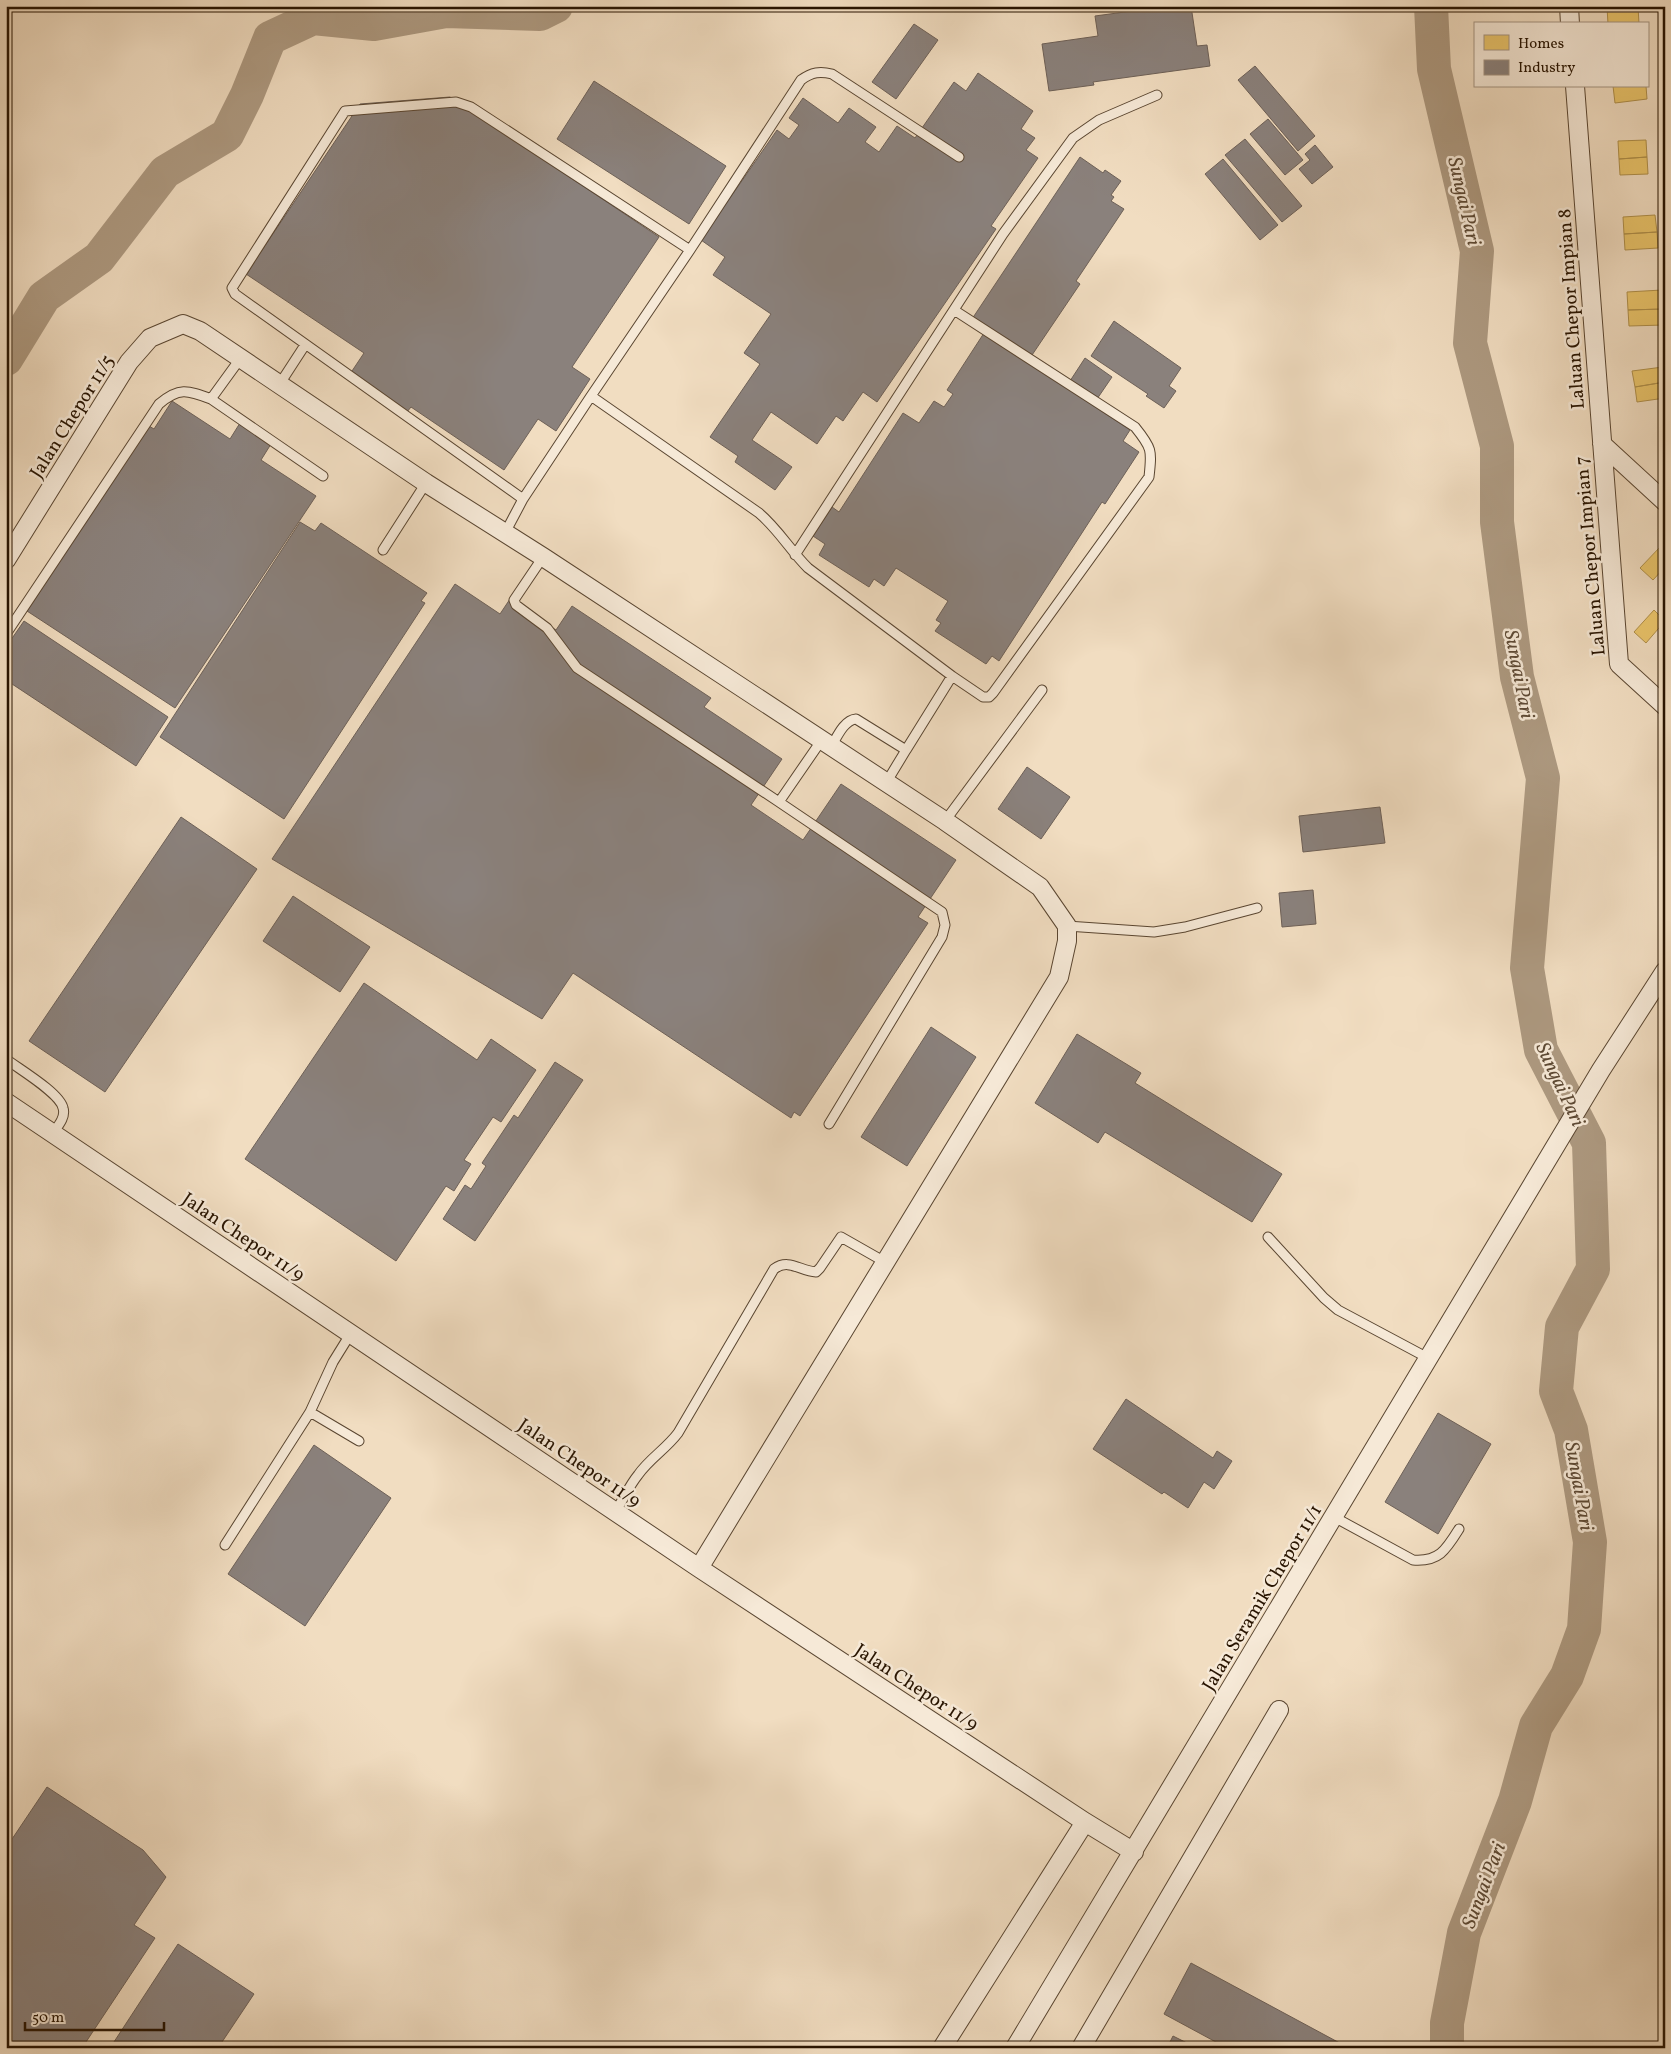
<svg xmlns="http://www.w3.org/2000/svg" width="1671" height="2054" font-family="Vollkorn,serif">
  <style>
    .homes { fill: #e9c46a; stroke: #af8f4a }
    .industry { fill: #8a817c; stroke: #6d6057 }
    .lines { fill: none; stroke-linecap: round; stroke-linejoin: round }
    .river { stroke: #ad9980; stroke-width: 34 }
    .service-casing { stroke: #5a4631; stroke-width: 11 }
    .minor-casing { stroke: #5a4631; stroke-width: 20 }
    .service { stroke: #f6e9d7; stroke-width: 9 }
    .minor { stroke: #f6e9d7; stroke-width: 18 }
    .labels { text-anchor: middle; stroke-width: 5; stroke-linejoin: round; paint-order: stroke }
    .street-label { font-size: 19px; fill: #281401; stroke: #f6e9d7 }
    .water-label { font-size: 20px; font-style: italic; fill: #5d4934; stroke: #f6e9d7 }
  </style>
  <rect width="100%" height="100%" fill="#f1ddc1"/>
  <filter id="stains"><feTurbulence type="fractalNoise" baseFrequency=".004" numOctaves="4"/><feColorMatrix values="0 0 0 0 .2 0 0 0 0 .09 0 0 0 0 .02 0 0 0 .5 -.17"/></filter>
  <radialGradient id="worn" r=".72"><stop offset=".6" stop-color="#630" stop-opacity="0"/><stop offset="1" stop-color="#630" stop-opacity=".3"/></radialGradient>
  <path class="homes" d="M1638 6 1639 24H1608L1607 7Z
    M1613 86H1646L1647 99 1615 103Z
    M1646 140 1647 157 1619 159 1618 141Z
    M1647 157 1648 174 1620 175 1619 159Z
    M1655 215 1657 232 1624 234 1623 217Z
    M1657 232 1658 248 1625 250 1624 234Z
    M1662 290 1663 309 1628 310 1627 292Z
    M1663 309 1664 325 1629 326 1628 310Z
    M1663 367 1665 382 1635 387 1632 371Z
    M1665 382V398L1637 402 1635 387Z
    M1661 546 1665 550V567L1653 580 1640 568Z
    M1654 610 1665 621 1646 643 1634 632Z"/>
  <path class="industry" d="M1169 6H1191L1197 46 1207 45 1210 66 1093 82 1094 85 1049 91 1042 44 1098 36 1095 16Z
    M914 24 938 40 896 99 872 82Z
    M1255 66 1315 136 1298 151 1238 80Z
    M978 73 1033 111 1021 129 1035 138 1026 150 1038 158 991 226 996 229 877 402 863 392 843 421 836 416 817 444 771 412 752 440 792 467 775 490 735 462 738 456 710 437 760 364 744 353 771 314 713 275 725 257 701 240 777 130 789 139 799 125 789 118 803 98 838 123 849 108 876 127 865 142 879 152 897 126 915 138 954 82 966 91Z
    M594 81 726 166 689 224 557 139Z
    M450 97 659 237 572 367 590 379 556 431 538 419 504 470 411 407 407 412 350 374 364 353 246 274 360 104Z
    M1268 119 1303 160 1285 175 1250 134Z
    M1245 139 1302 206 1282 222 1225 155Z
    M1315 145 1333 167 1312 184 1299 169 1310 160 1305 154Z
    M1080 157 1103 173 1105 170 1121 181 1111 195 1114 197 1111 201 1124 209 1076 281 1080 284 1030 358 972 319Z
    M1223 159 1278 225 1260 240 1205 174Z
    M1114 321 1181 368 1169 386 1176 391 1164 408 1146 396 1148 394 1091 356Z
    M984 333 1130 430 1123 441 1139 452 1105 504 1102 502 999 661 992 656 986 664 935 631 941 623 936 620 948 601 896 568 884 586 874 579 869 587 819 555 825 544 813 536 832 507 839 512 903 413 919 423 934 401 944 407 953 394 947 390Z
    M1085 358 1112 377 1097 399 1070 381Z
    M172 401 230 439 240 423 271 444 261 460 316 496 175 708 27 611 149 426 154 429Z
    M300 522 315 531 321 523 427 593 421 601 425 603 284 819 160 737Z
    M455 584 500 614 510 599 556 630 572 606 711 698 704 707 782 759 751 805 803 840 841 784 956 860 918 917 928 923 800 1116 794 1112 791 1118 573 973 542 1019 272 859Z
    M24 621 168 717 136 766 6 680V647Z
    M1027 767 1070 797 1041 839 998 809Z
    M1380 807 1385 843 1303 852 1299 816Z
    M181 817 257 869 105 1092 29 1041Z
    M1313 890 1316 924 1282 927 1279 893Z
    M293 896 370 947 340 992 263 941Z
    M364 983 477 1060 491 1039 536 1070 501 1122 493 1117 464 1160 471 1164 454 1191 446 1186 396 1261 245 1159Z
    M931 1027 976 1057 907 1166 861 1137Z
    M1077 1034 1141 1073 1135 1083 1282 1174 1252 1222 1105 1132 1098 1143 1035 1103Z
    M555 1062 583 1080 475 1241 443 1219 465 1185 471 1189 486 1166 482 1163 514 1115 518 1118Z
    M1126 1399 1213 1458 1217 1451 1232 1461 1214 1489 1204 1482 1188 1508 1164 1492 1162 1494 1093 1449Z
    M1438 1413 1491 1444 1438 1534 1385 1502Z
    M314 1445 391 1498 305 1626 228 1574Z
    M47 1787 143 1850 166 1877 134 1925 155 1938 82 2048H6V1848Z
    M178 1944 254 1994 218 2048H110Z
    M1191 1963 1349 2048H1227L1164 2014Z
    M1173 2036 1197 2048H1167Z"/>
  <g class="lines">
    <path class="river" d="M1431 6 1434 69 1477 251 1470 343 1497 446V522L1517 677 1543 778 1527 968 1541 1050 1589 1143 1593 1269 1562 1327 1556 1391 1571 1430 1590 1542 1584 1629 1567 1676 1536 1726 1515 1801 1464 1933 1447 2023V2048
      M6 359 44 297 99 258 165 172 227 135 247 95 270 38 313 18 374 24 446 11 540 14 556 6"/>
    <g class="service-casing">
      <path id="service" d="M240 359 211 399 323 476
        M279 385 305 345
        M523 499 235 294 232 288 345 111 456 102 471 107 690 250
        M505 533 523 499 591 396
        M383 550 426 483
        M795 555 1003 234 1073 138 1099 120 1157 95
        M543 557 514 600 516 605 547 628 577 668 779 802 821 741
        M6 634 159 404C179 387 187 390 211 399
        M952 676 983 697H989L993 693 1149 477C1152 450 1152 448 1135 427L954 310
        M831 747C837 737 844 720 856 719L906 750 886 783
        M906 750 952 676 808 568C790 550 778 529 759 513L591 396 690 250 801 80C812 72 820 71 832 74L959 157
        M779 802 942 912 945 925 942 937 829 1124
        M945 821 1042 690
        M1067 926 1154 932 1185 927 1257 908
        M6 1059C19 1069 60 1093 63 1108 66 1117 58 1126 53 1133
        M1268 1237 1324 1298 1338 1310 1428 1358
        M310 1412 359 1441
        M615 1512C623 1500 629 1486 638 1475 649 1459 666 1449 678 1433L774 1269C789 1258 800 1271 816 1272L820 1268 841 1237 885 1262
        M1334 1517 1413 1560C1439 1562 1446 1550 1459 1529
        M225 1545 310 1412 333 1362 351 1333
        M863 2048H875"/>
    </g>
    <g class="minor-casing">
      <path id="minor" d="M1569 6 1570 24
        M1575 86 1619 664 1665 706
        M1602 444 1665 502
        M6 560 129 362 150 338 183 324 200 331 426 483 543 557 945 821 1040 887 1067 926V941L1059 977 699 1568
        M6 1102 699 1568 1085 1822 1134 1852
        M942 2048 1085 1822
        M1015 2048 1601 1070 1665 971
        M1081 2048 1279 1710"/>
    </g>
    <use href="#service" class="service"/>
    <use href="#minor" class="minor"/>
  </g>
  <g class="labels">
    <g class="street-label">
      <text transform="translate(1570 309) rotate(-94)" y="7">Laluan Chepor Impian 8</text>
      <text transform="translate(71 416) rotate(-58)" y="7">Jalan Chepor 11/5</text>
      <text transform="translate(1589 556) rotate(-95)" y="7">Laluan Chepor Impian 7</text>
      <text transform="translate(244 1236) rotate(34)" y="7">Jalan Chepor 11/9</text>
      <text transform="translate(580 1462) rotate(34)" y="7">Jalan Chepor 11/9</text>
      <text transform="translate(1261 1597) rotate(-59)" y="7">Jalan Seramik Chepor 11/1</text>
      <text transform="translate(917 1686) rotate(33)" y="7">Jalan Chepor 11/9</text>
    </g>
    <g class="water-label">
      <text transform="translate(1465 201) rotate(77)" y="7">Sungai Pari</text>
      <text transform="translate(1520 674) rotate(79)" y="7">Sungai Pari</text>
      <text transform="translate(1561 1084) rotate(65)" y="7">Sungai Pari</text>
      <text transform="translate(1580 1486) rotate(80)" y="7">Sungai Pari</text>
      <text transform="translate(1483 1885) rotate(-69)" y="7">Sungai Pari</text>
    </g>
  </g>
  <rect width="1671" height="2054" fill="none" stroke="#f1ddc1" stroke-width="25"/>
  <rect x="8" y="8" width="1656" height="2039" fill="none" stroke="#281401" stroke-width="2.5"/>
  <rect x="12" y="12" width="1646" height="2029" fill="none" stroke="#281401"/>
  <rect x="1474" y="22" width="175" height="65" fill="#f6e9d7" stroke="#a49481"/>
  <rect x="1484" y="35" width="25" height="15" fill="#e9c46a" stroke="#a49481"/>
  <text x="1518" y="48" font-size="15" fill="#281401">Homes</text>
  <rect x="1484" y="60" width="25" height="15" fill="#8a817c" stroke="#a49481"/>
  <text x="1518" y="72" font-size="15" fill="#281401">Industry</text>
  <path d="M25 2022v8h139v-8" fill="none" stroke="#281401" stroke-width="2.5"/>
  <text x="32" y="2022" font-size="15" fill="#281401" stroke="#f6e9d7" stroke-width="4" paint-order="stroke">50 m</text>
  <rect width="100%" height="100%" filter="url(#stains)"/>
  <rect width="100%" height="100%" fill="url(#worn)"/>
</svg>
